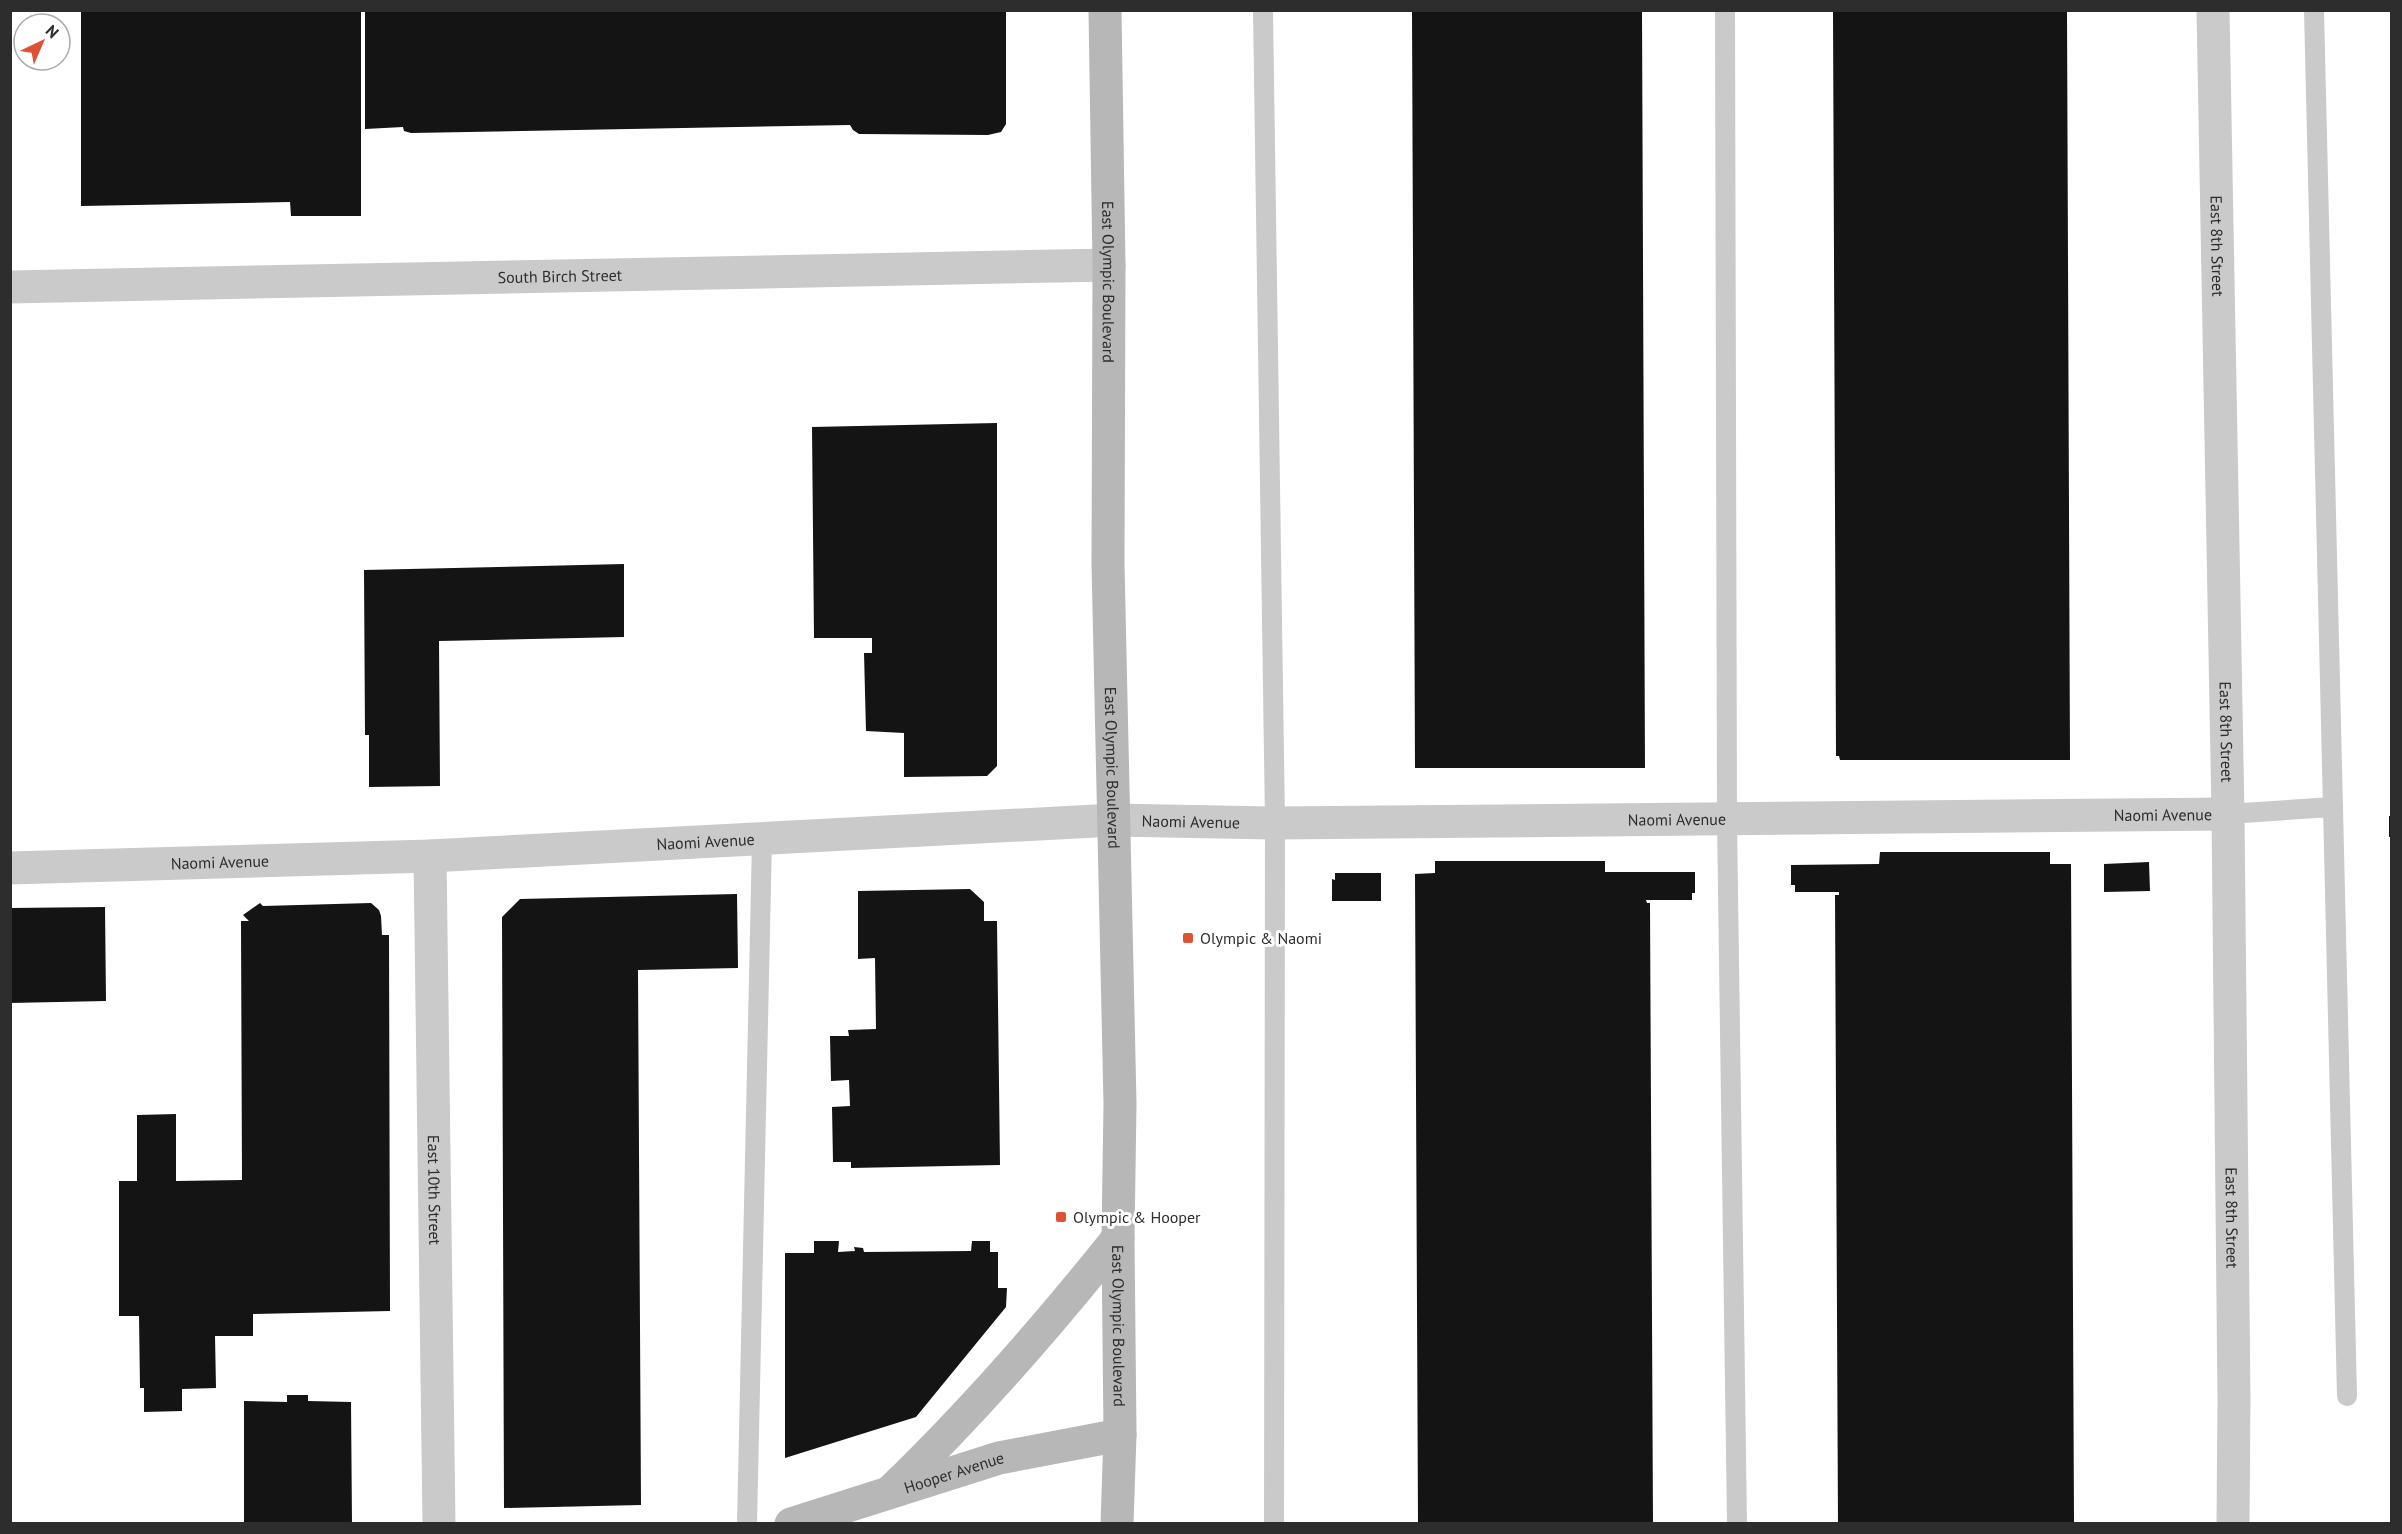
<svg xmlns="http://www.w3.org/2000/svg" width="2402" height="1534" font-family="'PT Sans',sans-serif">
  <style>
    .building { fill: #141414 }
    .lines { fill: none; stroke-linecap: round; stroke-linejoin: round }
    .lane { stroke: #cacaca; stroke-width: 20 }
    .street { stroke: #cacaca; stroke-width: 33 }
    .secondary { stroke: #b7b7b7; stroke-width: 33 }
    .poi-dot { fill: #de5134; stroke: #fff; stroke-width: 2 }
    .labels { text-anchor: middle; stroke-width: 6; stroke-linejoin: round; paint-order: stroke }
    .street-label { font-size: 16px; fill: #2d2d2d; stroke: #fff }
    .poi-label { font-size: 16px; fill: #2d2d2d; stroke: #fff; text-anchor: start }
  </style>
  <rect width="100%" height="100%" fill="#fff"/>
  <path class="building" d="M81 10H361V216H291L290 202 81 206Z
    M365 10H1006V124L1001 132 988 135 859 134 853 130 850 125 411 133 404 131 403 127 365 129Z
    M1412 10H1642L1645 768H1415Z
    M1833 10H2067L2070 760H1840L1839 756H1836Z
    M997 423V766L987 776 904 777V733L866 731 864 653H872V638H814L812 427Z
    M624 564V637L439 641 440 786 369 787V735H365L364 570Z
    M2389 816H2392V837H2389Z
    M1880 852H2050V864H2071L2074 1524H1838L1835 895H1839V892H1795V885H1791V865L1879 864Z
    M1435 861H1605V872H1695V893H1692V900H1646L1647 903H1650L1653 1524H1418L1415 874 1435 873Z
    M2149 862 2150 891 2104 892V864Z
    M1335 873H1381V901H1332V879L1335 880Z
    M970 889 984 902V921H997L1000 1165 851 1168V1162H833L832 1107 850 1106 849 1080 831 1081 830 1036H849L848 1030 876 1029 875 958 858 959V891Z
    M737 894 738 968 638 970 641 1505 504 1508 502 917 520 899Z
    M260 903 263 906 371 903 379 910 381 916 382 935H389L390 1311 253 1314V1336H215L216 1388 182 1389V1411L144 1412V1388H140L139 1316H119V1181H137V1115L176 1114V1181L242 1180 241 921H249L243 915Z
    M105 907 106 1001 10 1003V908Z
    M814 1241H839L838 1252 855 1251 854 1247 863 1248 864 1252 971 1251 972 1241H990V1252H998V1288H1007L1006 1307 916 1417 785 1458V1253H814Z
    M287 1395H308V1401L351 1402 352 1524H244V1401L287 1402Z"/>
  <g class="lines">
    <path class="lane" d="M1263 10 1275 823 1274 1524
      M1725 10 1727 820 1737 1524
      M2314 10 2347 1396
      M2228 814 2332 807
      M747 1524 762 840"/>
    <g class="street">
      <path id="s1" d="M2213 10 2228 814 2234 1400 2233 1524"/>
      <path id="s2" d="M10 287 1109 265"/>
      <path id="s3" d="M430 856 439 1524"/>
      <path id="s4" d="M10 868 430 856 1114 820 1275 823 2228 814"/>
    </g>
    <g class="secondary">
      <path id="s5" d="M1105 10 1109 265 1108 564 1120 1103 1118 1238 1120 1435 1117 1524"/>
      <path d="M890 1492C972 1413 1047 1327 1118 1238"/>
      <path id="s6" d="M791 1524 999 1458 1120 1435"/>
    </g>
  </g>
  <g class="poi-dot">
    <rect x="1182" y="932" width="12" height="12" rx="3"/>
    <rect x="1055" y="1211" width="12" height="12" rx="3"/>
  </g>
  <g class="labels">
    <g class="street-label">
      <text dy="6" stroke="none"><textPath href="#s1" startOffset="236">East 8th Street</textPath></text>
      <text dy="6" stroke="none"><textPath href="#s2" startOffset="550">South Birch Street</textPath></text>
      <text dy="6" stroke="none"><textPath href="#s5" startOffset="272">East Olympic Boulevard</textPath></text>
      <text dy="6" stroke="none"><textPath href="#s1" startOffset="722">East 8th Street</textPath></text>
      <text dy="6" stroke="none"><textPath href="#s5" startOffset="758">East Olympic Boulevard</textPath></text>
      <text dy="6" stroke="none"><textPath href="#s4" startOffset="2154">Naomi Avenue</textPath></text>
      <text dy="6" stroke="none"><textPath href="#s4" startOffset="1668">Naomi Avenue</textPath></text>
      <text dy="6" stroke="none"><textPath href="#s4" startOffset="1182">Naomi Avenue</textPath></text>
      <text dy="6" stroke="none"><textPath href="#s4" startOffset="696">Naomi Avenue</textPath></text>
      <text dy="6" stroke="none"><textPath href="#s4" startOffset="210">Naomi Avenue</textPath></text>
      <text dy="6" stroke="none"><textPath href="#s3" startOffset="334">East 10th Street</textPath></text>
      <text dy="6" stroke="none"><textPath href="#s1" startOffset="1208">East 8th Street</textPath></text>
      <text dy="6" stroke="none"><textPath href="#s5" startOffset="1316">East Olympic Boulevard</textPath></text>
      <text dy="6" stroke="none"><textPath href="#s6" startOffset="171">Hooper Avenue</textPath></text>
    </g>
    <g class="poi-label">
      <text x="1200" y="944">Olympic &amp; Naomi</text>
      <text x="1073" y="1223">Olympic &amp; Hooper</text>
    </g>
  </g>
  <rect width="2402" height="1534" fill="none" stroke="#2d2d2d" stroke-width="24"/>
  <g transform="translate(42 42) rotate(44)"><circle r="28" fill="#ffffff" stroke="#ababab" stroke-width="1.5"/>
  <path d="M0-4.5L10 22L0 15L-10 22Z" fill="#de5134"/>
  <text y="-9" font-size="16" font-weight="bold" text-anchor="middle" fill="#2d2d2d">N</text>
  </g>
</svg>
